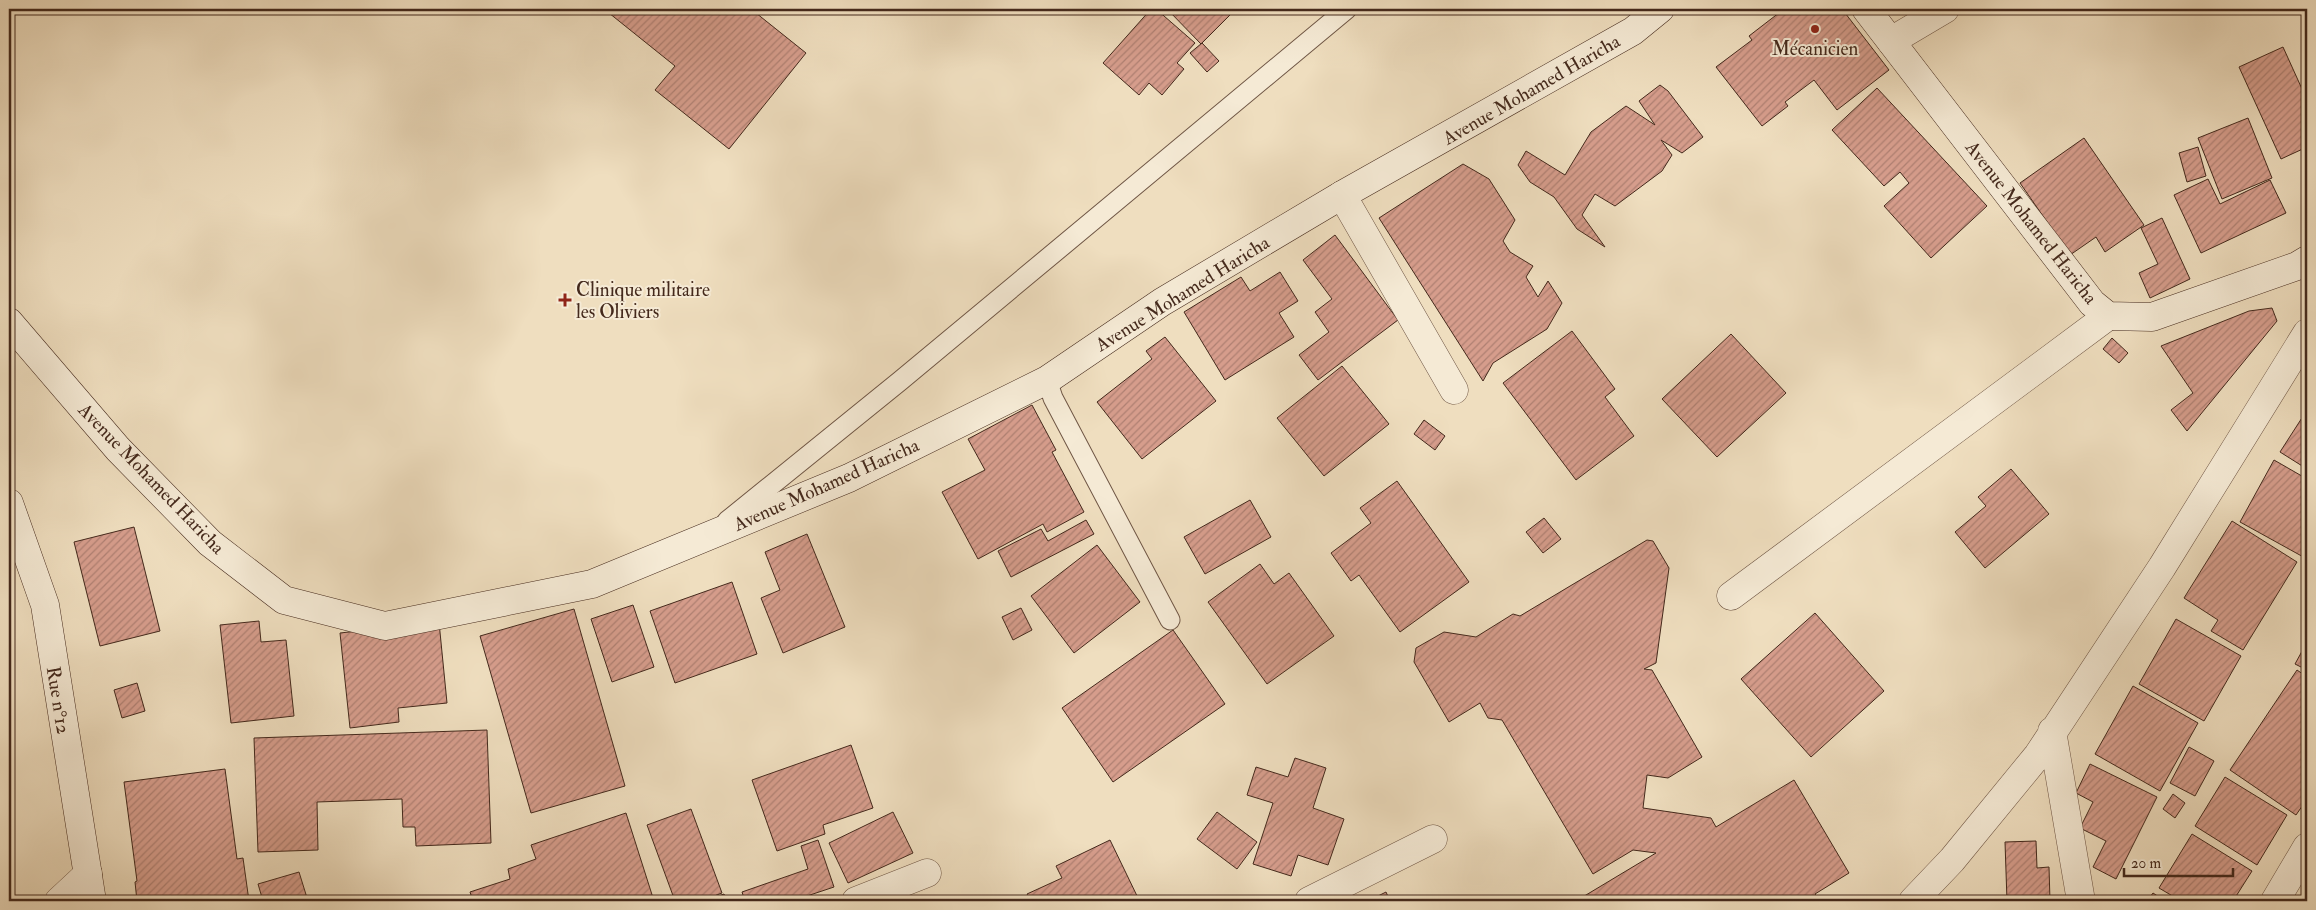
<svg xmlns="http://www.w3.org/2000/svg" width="2316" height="910" font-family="'IM FELL Double Pica',serif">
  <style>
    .building { fill: url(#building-hatch); stroke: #44291c }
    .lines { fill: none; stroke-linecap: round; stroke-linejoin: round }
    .lane-casing { stroke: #6f5645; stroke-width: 21 }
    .street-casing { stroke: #6f5645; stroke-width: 29 }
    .secondary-casing { stroke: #44291c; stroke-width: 29 }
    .lane { stroke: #f5ead5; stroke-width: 19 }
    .street { stroke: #f5ead5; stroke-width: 28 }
    .secondary { stroke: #f5ead5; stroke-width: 28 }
    .poi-dot { fill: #8f2418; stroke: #f5ead5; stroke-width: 2 }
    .labels { text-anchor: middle; stroke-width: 4; stroke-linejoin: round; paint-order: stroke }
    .poi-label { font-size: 19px; fill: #44291c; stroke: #f5ead5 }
    .street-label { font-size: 19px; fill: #44291c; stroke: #f5ead5 }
  </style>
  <defs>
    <pattern id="building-hatch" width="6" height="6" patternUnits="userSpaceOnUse" patternTransform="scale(1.25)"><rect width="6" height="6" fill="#d69d8c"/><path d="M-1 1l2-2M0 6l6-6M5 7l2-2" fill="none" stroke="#af8072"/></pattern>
  </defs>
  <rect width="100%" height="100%" fill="#efdebf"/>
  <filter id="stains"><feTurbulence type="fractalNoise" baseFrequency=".004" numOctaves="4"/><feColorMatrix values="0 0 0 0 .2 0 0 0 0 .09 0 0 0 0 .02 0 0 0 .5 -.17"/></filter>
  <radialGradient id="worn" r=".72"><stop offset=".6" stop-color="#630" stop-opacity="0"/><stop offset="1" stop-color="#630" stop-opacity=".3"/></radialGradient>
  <path class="building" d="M604 9H751L806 53 729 149 655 90 675 66Z
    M1151 9H1156L1195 43 1177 63 1184 69 1162 95 1149 83 1139 95 1103 63Z
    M1167 9H1236L1201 44Z
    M1784 9H1800L1803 14 1810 9H1842L1889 70 1837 110 1814 80 1785 102 1788 106 1762 126 1716 67 1752 40 1749 36Z
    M1202 43 1219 61 1207 72 1190 53Z
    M2283 47 2307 100V147L2281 159 2239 67Z
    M1660 85 1668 91 1703 137 1682 153 1661 140 1672 155 1662 171 1615 206 1595 194 1582 215 1605 247 1577 229 1554 197 1530 182 1518 165 1526 151 1565 175 1591 132 1626 106 1655 125 1639 101Z
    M1877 88 1987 206 1931 258 1884 206 1909 183 1900 172 1884 186 1832 130Z
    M2248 118 2272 178 2222 199 2198 138Z
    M2084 138 2144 225 2105 252 2096 237 2070 255 2020 183Z
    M2198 147 2206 176 2187 182 2179 153Z
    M1463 164 1489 179 1515 220 1503 241 1510 252 1533 266 1526 277 1538 297 1548 281 1562 303 1547 329 1493 363 1483 381 1379 218Z
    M2208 179 2220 204 2270 180 2286 213 2201 253 2174 195Z
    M2162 218 2190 279 2150 298 2139 273 2158 264 2141 228Z
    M1335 235 1398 320 1318 380 1299 355 1329 332 1315 312 1332 299 1303 260Z
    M1280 272 1298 301 1279 313 1294 337 1225 380 1184 312 1241 277 1250 291Z
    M2272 308 2277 321 2187 431 2171 410 2193 393 2161 346 2249 311Z
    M1572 331 1615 389 1605 397 1634 436 1576 480 1503 383Z
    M1731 334 1786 393 1717 457 1662 399Z
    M1165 337 1216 401 1142 459 1097 402 1152 359 1146 351Z
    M2112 338 2128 353 2119 363 2103 349Z
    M1342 366 1389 424 1324 476 1277 418Z
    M1032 405 1056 450 1052 452 1084 512 1047 532 1043 524 978 559 942 492 985 470 968 439Z
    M2307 410V469L2280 452Z
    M1424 420 1445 436 1435 450 1414 434Z
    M2274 460 2307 479V559L2240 522Z
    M2011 469 2049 514 1985 568 1955 532 1986 506 1978 497Z
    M1397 481 1469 582 1400 632 1359 575 1351 581 1331 553 1371 523 1360 508Z
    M1250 500 1271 537 1205 574 1184 537Z
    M1544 518 1561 539 1543 553 1526 532Z
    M1086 520 1094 534 1011 577 998 551 1041 529 1048 541Z
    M2232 521 2297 562 2243 650 2211 631 2218 620 2184 598Z
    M134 527 160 631 100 646 74 542Z
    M807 534 845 627 783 653 761 598 780 590 765 552Z
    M1647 540 1653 541 1669 568 1656 663 1644 669 1652 670 1702 757 1668 778 1647 775 1643 808 1711 818 1716 827 1794 780 1849 873 1815 894 1820 901H1576L1656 853 1633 850 1593 874 1502 720 1488 718 1480 703 1449 722 1414 662 1416 648 1444 632 1476 637 1513 614 1520 616Z
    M1097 545 1140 602 1074 653 1031 596Z
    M1260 564 1274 584 1289 573 1334 636 1267 684 1208 602Z
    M732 582 757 654 675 683 650 611Z
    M633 605 654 667 612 682 591 619Z
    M1021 608 1032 630 1013 640 1002 617Z
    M574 609 625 786 531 813 480 636Z
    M1815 613 1884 691 1811 757 1741 679Z
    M2176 619 2241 656 2204 721 2139 684Z
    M259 621 261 642 286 640 294 716 231 723 220 625Z
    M439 622 447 703 398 708 399 722 350 728 340 633Z
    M1173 630 1225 704 1113 782 1062 708Z
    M2307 642V670L2295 664Z
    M2297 670 2307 677V799L2296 815 2230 770Z
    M137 683 145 711 122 718 114 690Z
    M2133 686 2198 723 2160 791 2095 754Z
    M487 730 491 843 416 846 415 827H403L402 799 317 802 318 850 258 852 254 738Z
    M851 745 873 808 823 825 825 834 777 851 752 780Z
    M2189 747 2214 761 2195 796 2170 783Z
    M1295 758 1326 768 1313 808 1344 819 1328 865 1298 855 1291 876 1253 864 1273 803 1247 795 1256 767 1288 777Z
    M2090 764 2157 797 2116 879 2093 867 2106 841 2080 828 2093 802 2076 793Z
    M225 769 237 859 243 858 249 901H137L135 882 137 881 124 782Z
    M2225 777 2287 815 2257 865 2195 826Z
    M2173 794 2185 803 2175 818 2163 809Z
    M691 809 722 893 701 901H675L647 825Z
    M893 812 913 853 848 883 829 843Z
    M1217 812 1257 842 1237 869 1197 839Z
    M626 813 654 901H473L470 892 510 879 508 869 536 859 531 845Z
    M2192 834 2252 871 2233 901H2181L2159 888Z
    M818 840 834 887 792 901H745L742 892 808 869 801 846Z
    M1110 840 1139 900 1031 901 1027 894 1062 878 1056 866Z
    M2036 841 2037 868 2049 867 2050 901H2007L2005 842Z
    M299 872 308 901H263L258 884Z
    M1386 892 1390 901H1368Z
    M2153 893 2165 901H2147Z
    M724 894 727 901H705Z"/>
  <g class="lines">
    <g class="lane-casing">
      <path id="lane" d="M1047 380 1053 398 1170 620
        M727 521 900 381 1347 9"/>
    </g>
    <g class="street-casing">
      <path id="street" d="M1891 41 1945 9
        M1342 195 1454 390
        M1731 596 2108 316
        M2052 731 2081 901
        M59 901 88 874
        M856 901 927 873
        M1309 901 1433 839
        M1913 901 1952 860 2038 755 2162 567 2307 333
        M2275 901 2307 847"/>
    </g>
    <g class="secondary-casing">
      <path id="secondary" d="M1866 9 2092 303 2108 316 2152 317 2297 266 2307 260
        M9 322 118 449 210 543 284 600 385 626 592 584 849 478 1047 380 1162 302 1342 195 1633 31 1660 9
        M9 503 45 605 92 901"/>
    </g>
    <use href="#lane" class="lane"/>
    <use href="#street" class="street"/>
    <use href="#secondary" class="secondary"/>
  </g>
  <g class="poi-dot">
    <circle cx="1815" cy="29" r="5"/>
    <path d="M562.5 292.5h5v5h5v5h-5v5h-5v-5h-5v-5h5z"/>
  </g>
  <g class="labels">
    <g class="poi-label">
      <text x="1815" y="55">Mécanicien</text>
      <text x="576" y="296" text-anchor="start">Clinique militaire<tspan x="576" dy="22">les Oliviers</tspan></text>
    </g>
    <g class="street-label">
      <text transform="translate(1531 89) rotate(-30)" y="7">Avenue Mohamed Haricha</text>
      <text transform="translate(2032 222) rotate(52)" y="7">Avenue Mohamed Haricha</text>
      <text transform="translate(1182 293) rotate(-32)" y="7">Avenue Mohamed Haricha</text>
      <text transform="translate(152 478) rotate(46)" y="7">Avenue Mohamed Haricha</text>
      <text transform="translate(826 484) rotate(-24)" y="7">Avenue Mohamed Haricha</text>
      <text transform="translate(59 700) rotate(81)" y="7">Rue n°12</text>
    </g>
  </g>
  <rect width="2316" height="910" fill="none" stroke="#efdebf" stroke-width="30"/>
  <rect x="10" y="10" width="2296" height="890" fill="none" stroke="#44291c" stroke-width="2.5"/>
  <rect x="15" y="15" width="2286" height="880" fill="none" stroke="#44291c"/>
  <path d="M2124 868v8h109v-8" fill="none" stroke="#44291c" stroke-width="2.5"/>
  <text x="2131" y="868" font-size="15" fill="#44291c" stroke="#f5ead5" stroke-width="4" paint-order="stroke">20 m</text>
  <rect width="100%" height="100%" filter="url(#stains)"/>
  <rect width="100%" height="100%" fill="url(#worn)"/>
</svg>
